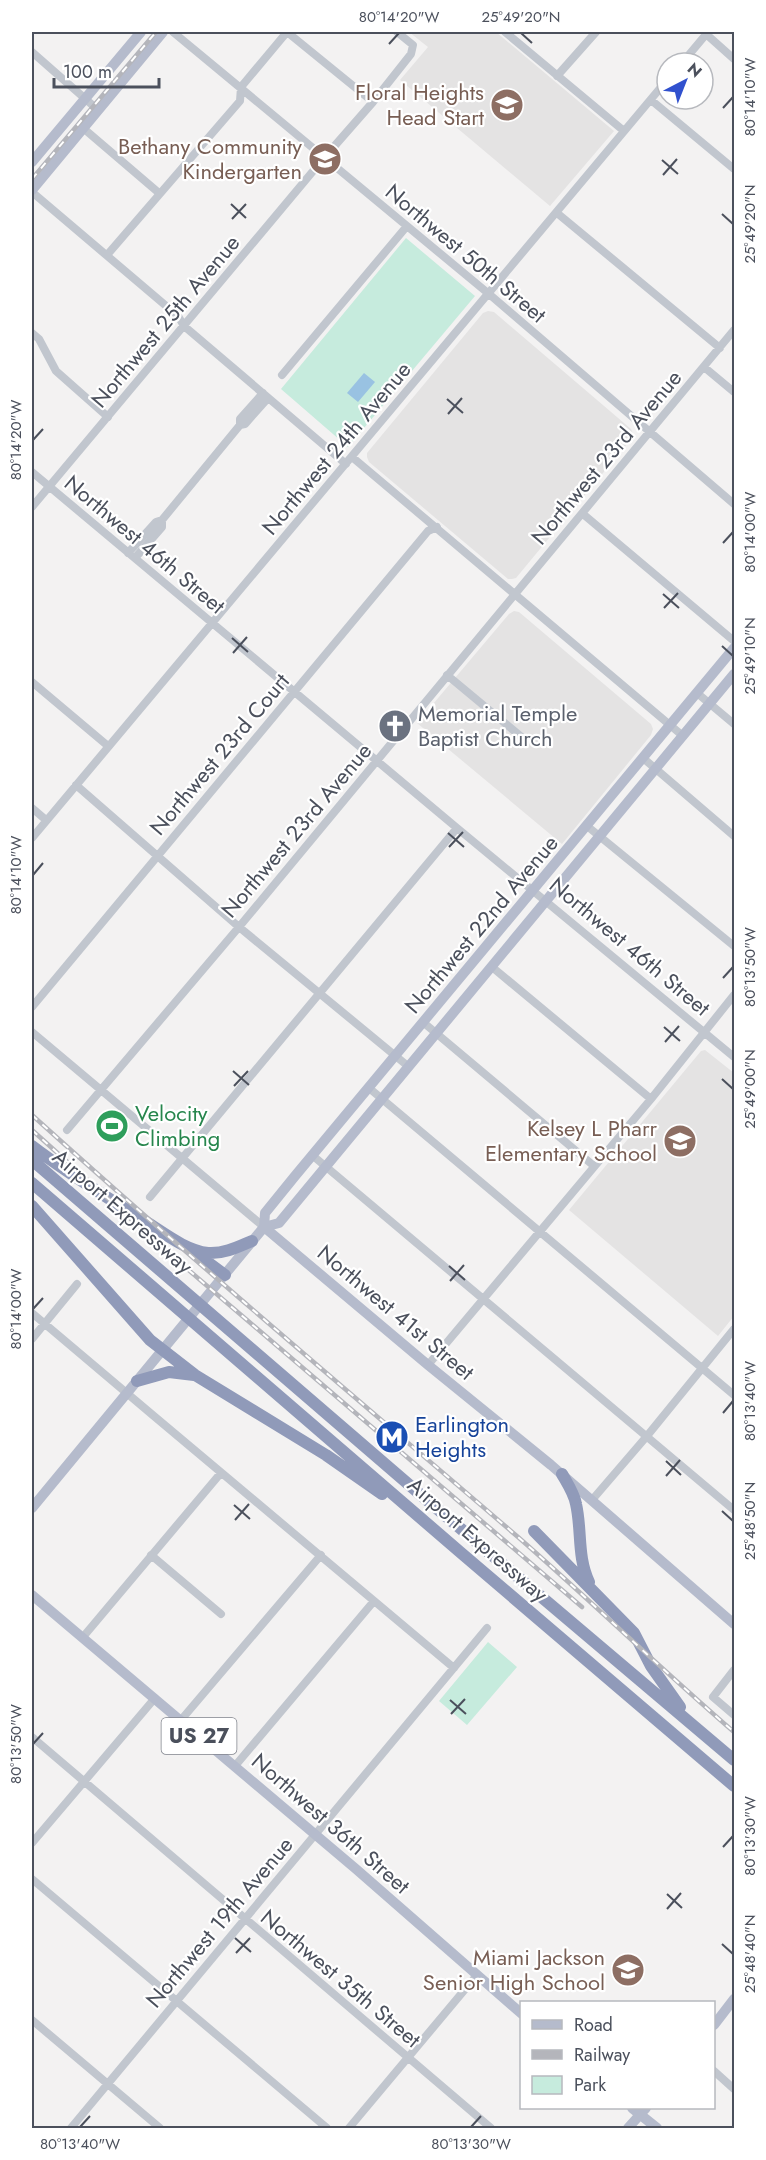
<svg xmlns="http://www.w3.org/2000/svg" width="766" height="2160" font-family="Jost,sans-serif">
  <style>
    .education { fill: #e4e3e3 }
    .green { fill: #c6ebdd }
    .water { fill: #99c2e2 }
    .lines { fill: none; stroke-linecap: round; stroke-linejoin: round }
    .minor { stroke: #c1c6ce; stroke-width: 8 }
    .major { stroke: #b5bbcc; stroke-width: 10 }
    .highway { stroke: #909ab9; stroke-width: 12 }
    .rail-casing { stroke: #b4b5bb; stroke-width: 4.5 }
    .rail { stroke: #fff; stroke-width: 2; stroke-dasharray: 7; stroke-linecap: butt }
    .ticks { fill: none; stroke: #4b505c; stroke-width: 2 }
    .labels { text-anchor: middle; stroke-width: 4.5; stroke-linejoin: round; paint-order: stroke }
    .shield { fill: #fff; stroke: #81848d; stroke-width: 1.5 }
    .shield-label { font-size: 21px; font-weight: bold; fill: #4b505c }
    .education-label { font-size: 22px; fill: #785e54; stroke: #fff; text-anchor: end }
    .street-label { font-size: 22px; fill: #4b505c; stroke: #fff }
    .worship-label { font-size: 22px; fill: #5b616d; stroke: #fff; text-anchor: start }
    .leisure-label { font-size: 22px; fill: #27864d; stroke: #fff; text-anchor: start }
    .transit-label { font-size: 22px; fill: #164399; stroke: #fff; text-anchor: start }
    .neatline { fill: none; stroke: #4b505c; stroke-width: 2 }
    .ticks-label { font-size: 15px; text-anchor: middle; fill: #4b505c }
  </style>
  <rect width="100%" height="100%" fill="#f3f2f2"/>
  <path class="education" d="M409 32H496L614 131 550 206 400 80 428 47Z
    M488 311 494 312 631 429 633 434 632 438 516 578 512 579H508L369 462 367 457V453L483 313Z
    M514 611 519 612 651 724 653 729 651 735 562 844 417 723 509 614Z
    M705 1050 734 1073V1316L718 1336 569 1210 701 1051Z"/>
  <path class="green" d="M406 238 475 296 348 447 281 389Z
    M488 1642 517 1667 467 1725 439 1701Z"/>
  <path class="water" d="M364 373 375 382 358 402 347 393Z"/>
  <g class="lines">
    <path class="minor" d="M173 32 489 294 734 504
      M287 32 373 102
      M505 32 624 131
      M706 34 734 59
      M32 52 98 110
      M682 63 708 32
      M557 76 596 32
      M651 100 734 169
      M83 128 159 193
      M32 192 178 316 184 326 346 464
      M557 213 720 348
      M107 255 240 101 241 87 287 32
      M32 333 39 339 56 371 108 417
      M704 367 734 392
      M282 375 407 226
      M240 425V419L263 393
      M352 457 683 736
      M32 472 457 828 734 1057
      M32 507 324 158 373 102 411 54 413 45 397 32
      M583 514 734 641
      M128 553 156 522 162 520 240 425 245 424 268 398
      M135 558 162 527V520
      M447 675 524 739
      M32 682 108 746
      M697 693 734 724
      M643 758 734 836
      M76 785 239 927 409 1067
      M32 808 46 820
      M587 826 734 946
      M32 838 667 80
      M492 967 651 1099
      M32 1007 423 537 428 531 437 527
      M424 1023 594 1166
      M32 1032 264 1227
      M369 1088 734 1395
      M67 1130 239 927 734 330
      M312 1155 734 1510
      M150 1197 457 828
      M32 1313C172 1432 313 1549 454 1668
      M32 1339 77 1284
      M428 1365 651 1099 734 995
      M592 1500 647 1436 734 1329
      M151 1555 221 1614
      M83 1637 220 1474
      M734 1670 713 1697 734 1715
      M181 1720 321 1555
      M32 1737 491 2128
      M235 1766 374 1601
      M32 1843 155 1698
      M32 1879 327 2128
      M32 2020 160 2128
      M714 2071 734 2089
      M71 2128 487 1628
      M349 2128 477 1975"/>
    <path class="major" d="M32 162 141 32
      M32 190 163 32
      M264 1227 265 1213 295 1176 734 648
      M264 1227 428 1365 551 1465 734 1624
      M32 1508 264 1227 279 1223 734 674
      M32 1595 356 1869 522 2014
      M714 2025 734 1999
      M632 2108 657 2128
      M628 2128 646 2108"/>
    <path class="highway" d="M32 1146C67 1173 105 1196 143 1220 163 1232 184 1250 208 1253 224 1254 238 1247 252 1241
      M32 1160 421 1495 734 1760
      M32 1183 460 1552 734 1786
      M32 1206 150 1340 195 1375 326 1455 382 1494
      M194 1252 225 1275
      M137 1381 169 1372 194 1375
      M562 1474C567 1483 574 1493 576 1504 582 1530 577 1557 589 1582
      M534 1531 634 1633 651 1666 680 1707"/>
    <g class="rail-casing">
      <path id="rail" d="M32 179 156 32
        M32 1115C191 1259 355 1397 518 1537 591 1601 661 1669 734 1732
        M32 1130 164 1249 582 1607"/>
    </g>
    <use href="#rail" class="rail"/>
  </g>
  <path class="ticks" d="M521 33 532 43M389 44 399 33M723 108 733 97M662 160 678 174M663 175 677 159M231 204 246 218M722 214 733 224M232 219 246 204M447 399 463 413M448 414 462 398M33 440 43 429M723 543 733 532M663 594 679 608M664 608 678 593M232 638 248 652M722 646 733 656M233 653 247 637M448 833 464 847M449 847 463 832M33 875 43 863M723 978 733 967M664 1027 680 1041M665 1042 679 1026M233 1071 249 1085M722 1079 733 1089M234 1086 248 1071M449 1266 465 1280M450 1281 464 1265M33 1309 43 1298M723 1413 733 1401M666 1461 681 1475M666 1476 680 1460M234 1505 250 1519M722 1511 733 1521M235 1520 249 1504M450 1700 466 1714M451 1714 465 1699M33 1744 43 1733M723 1847 733 1836M667 1894 682 1908M667 1909 681 1893M235 1938 251 1952M722 1944 733 1954M236 1953 250 1938M80 2127 90 2116M471 2127 481 2116"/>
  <defs>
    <g id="school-disc" transform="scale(1.725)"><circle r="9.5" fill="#8d6e63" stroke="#fff"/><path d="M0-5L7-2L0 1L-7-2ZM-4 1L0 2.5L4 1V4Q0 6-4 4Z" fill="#fff"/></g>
    <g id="church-disc" transform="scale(1.725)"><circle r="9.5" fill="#6b7280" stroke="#fff"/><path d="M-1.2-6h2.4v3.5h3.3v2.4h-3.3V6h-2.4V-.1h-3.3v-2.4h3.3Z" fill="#fff"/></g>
    <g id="stadium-disc" transform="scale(1.725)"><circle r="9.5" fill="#2e9e5b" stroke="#fff"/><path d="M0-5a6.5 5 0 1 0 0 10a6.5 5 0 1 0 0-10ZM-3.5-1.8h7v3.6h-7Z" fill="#fff"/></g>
    <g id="metro-disc" transform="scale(1.725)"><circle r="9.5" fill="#1a4fb4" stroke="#fff"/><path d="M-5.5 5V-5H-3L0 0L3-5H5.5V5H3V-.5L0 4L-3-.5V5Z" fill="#fff"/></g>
  </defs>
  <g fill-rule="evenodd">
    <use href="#school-disc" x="507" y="105"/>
    <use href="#school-disc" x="325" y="159"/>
    <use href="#church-disc" x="395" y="726"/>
    <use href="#stadium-disc" x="112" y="1126"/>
    <use href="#school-disc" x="680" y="1141"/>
    <use href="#metro-disc" x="392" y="1437"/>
    <use href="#school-disc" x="628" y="1970"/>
  </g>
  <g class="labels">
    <rect class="shield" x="161.5" y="1718" width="75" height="36" rx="4.5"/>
    <g class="shield-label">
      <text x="199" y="1743">US 27</text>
    </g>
    <g class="education-label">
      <text x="484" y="100">Floral Heights<tspan x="484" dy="25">Head Start</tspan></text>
      <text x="302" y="154">Bethany Community<tspan x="302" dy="25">Kindergarten</tspan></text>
      <text x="657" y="1136">Kelsey L Pharr<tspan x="657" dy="25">Elementary School</tspan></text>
      <text x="605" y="1965">Miami Jackson<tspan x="605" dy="25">Senior High School</tspan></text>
    </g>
    <g class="street-label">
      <text transform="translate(466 253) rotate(40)" y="8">Northwest 50th Street</text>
      <text transform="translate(165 321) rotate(-50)" y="8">Northwest 25th Avenue</text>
      <text transform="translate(336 448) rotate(-50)" y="8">Northwest 24th Avenue</text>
      <text transform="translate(606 457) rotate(-50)" y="8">Northwest 23rd Avenue</text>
      <text transform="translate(145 544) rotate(40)" y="8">Northwest 46th Street</text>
      <text transform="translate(219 754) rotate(-50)" y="8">Northwest 23rd Court</text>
      <text transform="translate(296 830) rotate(-50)" y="8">Northwest 23rd Avenue</text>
      <text transform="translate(481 924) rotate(-50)" y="8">Northwest 22nd Avenue</text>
      <text transform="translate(630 946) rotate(40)" y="8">Northwest 46th Street</text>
      <text transform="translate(123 1211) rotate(41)" y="8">Airport Expressway</text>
      <text transform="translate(396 1312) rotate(40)" y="8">Northwest 41st Street</text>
      <text transform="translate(478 1539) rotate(41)" y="8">Airport Expressway</text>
      <text transform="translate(331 1823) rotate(41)" y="8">Northwest 36th Street</text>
      <text transform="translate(219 1922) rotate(-50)" y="8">Northwest 19th Avenue</text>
      <text transform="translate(341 1978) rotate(40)" y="8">Northwest 35th Street</text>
    </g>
    <g class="worship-label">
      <text x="418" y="721">Memorial Temple<tspan x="418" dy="25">Baptist Church</tspan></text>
    </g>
    <g class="leisure-label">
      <text x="135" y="1121">Velocity<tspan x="135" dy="25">Climbing</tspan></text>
    </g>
    <g class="transit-label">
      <text x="415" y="1432">Earlington<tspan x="415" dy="25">Heights</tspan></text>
    </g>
  </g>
  <rect width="766" height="2160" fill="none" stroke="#ffffff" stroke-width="66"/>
  <rect x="520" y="2001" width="195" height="108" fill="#ffffff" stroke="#b7b9be" stroke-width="1.5"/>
  <rect x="532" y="2020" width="30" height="9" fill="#b5bbcc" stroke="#b7b9be" stroke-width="1.5"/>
  <text x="574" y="2031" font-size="18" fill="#4b505c">Road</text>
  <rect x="532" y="2050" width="30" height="9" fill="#b4b5bb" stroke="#b7b9be" stroke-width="1.5"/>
  <text x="574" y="2061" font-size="18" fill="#4b505c">Railway</text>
  <rect x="532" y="2076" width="30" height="18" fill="#c6ebdd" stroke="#b7b9be" stroke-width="1.5"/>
  <text x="574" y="2091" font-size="18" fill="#4b505c">Park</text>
  <g transform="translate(685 81) rotate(42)"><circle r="28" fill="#ffffff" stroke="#b7b9be" stroke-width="1.5"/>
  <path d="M0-4.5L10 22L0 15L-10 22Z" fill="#3151ce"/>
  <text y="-9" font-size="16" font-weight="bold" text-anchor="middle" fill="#4b505c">N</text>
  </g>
  <path d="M54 78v9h105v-9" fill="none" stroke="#4b505c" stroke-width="3"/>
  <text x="63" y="78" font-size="18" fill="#4b505c" stroke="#ffffff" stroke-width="4.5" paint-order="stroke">100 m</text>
  <rect x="33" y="33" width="700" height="2094" class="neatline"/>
  <g class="ticks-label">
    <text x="399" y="22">80°14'20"W</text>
    <text x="521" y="22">25°49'20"N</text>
    <text transform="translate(750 97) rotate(-90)" y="5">80°14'10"W</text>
    <text transform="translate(750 224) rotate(-90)" y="5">25°49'20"N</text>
    <text transform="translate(16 440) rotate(-90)" y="5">80°14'20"W</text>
    <text transform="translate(750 532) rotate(-90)" y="5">80°14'00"W</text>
    <text transform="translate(750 656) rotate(-90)" y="5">25°49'10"N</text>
    <text transform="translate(16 875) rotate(-90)" y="5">80°14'10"W</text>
    <text transform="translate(750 967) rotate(-90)" y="5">80°13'50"W</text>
    <text transform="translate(750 1089) rotate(-90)" y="5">25°49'00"N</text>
    <text transform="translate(16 1309) rotate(-90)" y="5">80°14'00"W</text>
    <text transform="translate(750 1401) rotate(-90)" y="5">80°13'40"W</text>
    <text transform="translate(750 1521) rotate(-90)" y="5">25°48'50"N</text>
    <text transform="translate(16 1744) rotate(-90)" y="5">80°13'50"W</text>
    <text transform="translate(750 1836) rotate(-90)" y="5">80°13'30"W</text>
    <text transform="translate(750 1954) rotate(-90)" y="5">25°48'40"N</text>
    <text x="80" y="2149">80°13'40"W</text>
    <text x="471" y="2149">80°13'30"W</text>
  </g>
</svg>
